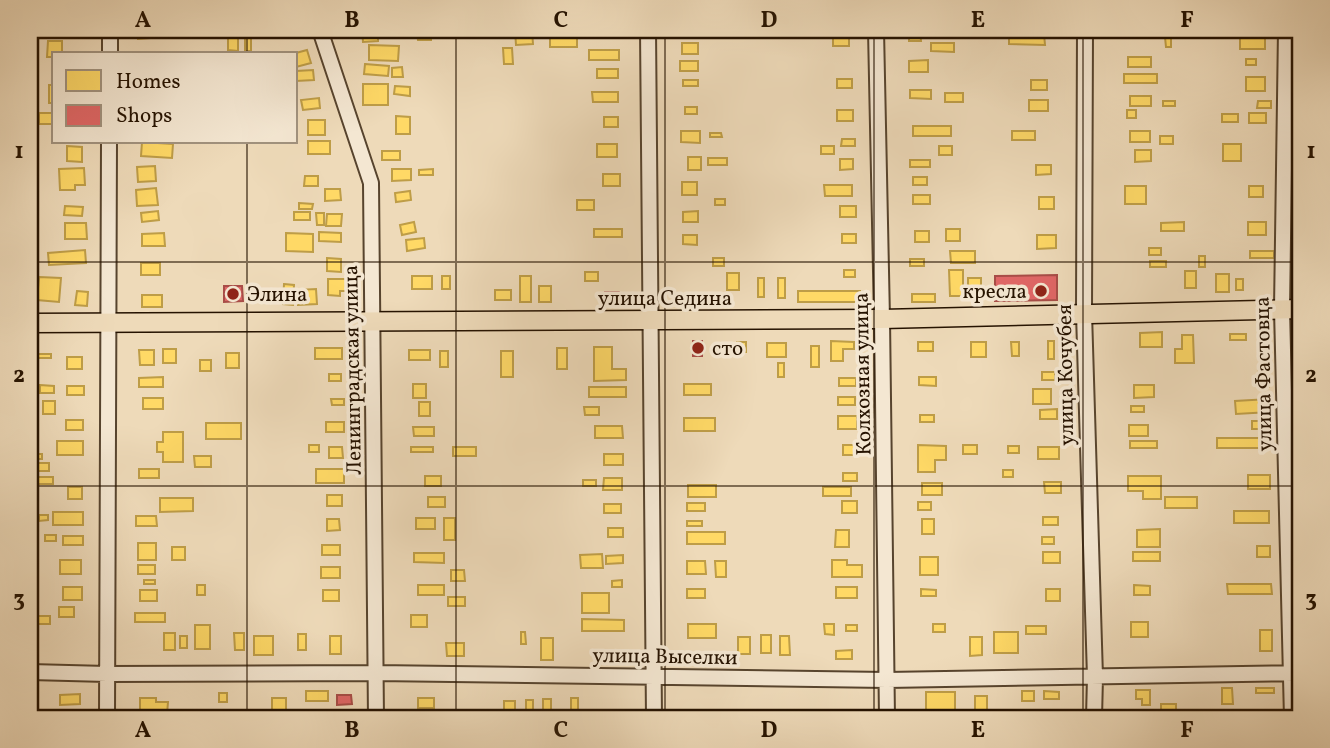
<svg xmlns="http://www.w3.org/2000/svg" width="1330" height="748" font-family="Vollkorn,serif">
  <style>
    .homes { fill: #ffd966; stroke: #be9d47; stroke-width: 2 }
    .shops { fill: #e06666; stroke: #a84d47; stroke-width: 2 }
    .lines { fill: none; stroke-linecap: round; stroke-linejoin: round }
    .minor-casing { stroke: #57442e; stroke-width: 18 }
    .major-casing { stroke: #251200; stroke-width: 21 }
    .minor { stroke: #f4e7d2; stroke-width: 14 }
    .major { stroke: #eedab9; stroke-width: 18 }
    .grid { fill: none; stroke: #251200; stroke-width: 2; stroke-opacity: 0.55 }
    .poi-dot { fill: #8f2418; stroke: #f4e7d2; stroke-width: 2.5 }
    .labels { text-anchor: middle; stroke-width: 7; stroke-linejoin: round; paint-order: stroke }
    .poi-label { font-size: 21px; fill: #251200; stroke: #f4e7d2; text-anchor: start }
    .street-label { font-size: 21px; fill: #251200; stroke: #f4e7d2 }
    .neatline { fill: none; stroke: #251200; stroke-width: 2.5 }
    .grid-label { font-size: 23px; text-anchor: middle; font-weight: bold; fill: #251200 }
  </style>
  <rect width="100%" height="100%" fill="#eedab9"/>
  <filter id="stains"><feTurbulence type="fractalNoise" baseFrequency=".00286" numOctaves="4"/><feColorMatrix values="0 0 0 0 .2 0 0 0 0 .09 0 0 0 0 .02 0 0 0 .5 -.17"/></filter>
  <radialGradient id="worn" r=".72"><stop offset=".6" stop-color="#630" stop-opacity="0"/><stop offset="1" stop-color="#630" stop-opacity=".3"/></radialGradient>
  <path class="homes" d="M138 30H150V38L138 39Z
    M362 30H378V41L363 42Z
    M417 30H431V40H418Z
    M515 30H532L533 44 516 45Z
    M550 30H577V47H550Z
    M909 30H920L921 41H909Z
    M228 34H238V51L228 50Z
    M1009 34H1044L1045 45 1009 44Z
    M245 35H251V51H245Z
    M833 37H849V46H833Z
    M1165 37H1171V47H1166Z
    M1240 38H1265V49H1240Z
    M48 41H62V54H54V57H47Z
    M682 43H698V54H682Z
    M931 43H954V52L931 51Z
    M369 45 399 46 398 61 369 60Z
    M503 48H512L513 64H504Z
    M307 50 311 63 296 67V54H292Z
    M589 50H619V60H589Z
    M1128 57H1151V67H1128Z
    M1246 59H1256V65H1246Z
    M928 60V72H909V61Z
    M680 61H698V71H680Z
    M365 64 389 66 388 76 364 74Z
    M402 67 403 77H392V68Z
    M597 69H618V78H597Z
    M313 70 314 80 296 81V71Z
    M1124 74H1157V83H1124Z
    M1246 77H1265V91H1246Z
    M837 79H852V88H837Z
    M683 80H698V86H683Z
    M1031 80H1047V90H1031Z
    M363 84H388V105H363Z
    M49 85H54V103H49Z
    M395 86 410 87V96L394 94Z
    M910 90H931V99L910 98Z
    M592 92H618V102H593Z
    M945 93H963V102H945Z
    M1130 96H1151V106H1130Z
    M319 98 320 108 303 110 301 100Z
    M1029 100H1048V111H1029Z
    M1163 101H1175V106H1163Z
    M1258 101H1271V108H1257Z
    M685 107H697V114H685Z
    M837 110H853V121H837Z
    M1127 110H1136V118H1127Z
    M39 113H54V124H39Z
    M1249 113H1266V123H1249Z
    M1222 114H1238V122H1222Z
    M396 116 410 117V134H396Z
    M604 117H618V127H604Z
    M308 120H325V135H308Z
    M913 126H951V136H913Z
    M681 131H700V143L681 142Z
    M1012 131H1035V140H1012Z
    M1130 131H1150V142H1130Z
    M710 133H721L722 137H710Z
    M1160 136H1173V144H1160Z
    M842 139H855V146H841Z
    M308 141H330V154H308Z
    M142 142 173 144 172 158 141 156Z
    M597 144H617V157H597Z
    M1223 144H1241V161H1223Z
    M67 146 82 147V162L67 161Z
    M821 146H834V154H821Z
    M939 146H952V155H939Z
    M1135 150H1151V161L1135 162Z
    M382 151H400V160H382Z
    M688 157H701V170H688Z
    M708 158H727V165H708Z
    M840 159H853V169L840 170Z
    M910 160H930V167H910Z
    M1036 165H1051V174L1036 175Z
    M155 166 156 181 138 182 137 167Z
    M84 168 85 185H75V190H60L59 169Z
    M392 169H411V180L392 181Z
    M433 169V175H419V170Z
    M603 174H620V186H603Z
    M305 176H318V186H304Z
    M913 177H927V185H913Z
    M682 182H697V195H682Z
    M824 185H852V196H825Z
    M1125 186H1146V204H1125Z
    M1249 186H1263V197H1249Z
    M156 188 158 205 137 206 136 190Z
    M325 189H340L341 200 325 201Z
    M410 191 411 200 396 202 395 193Z
    M913 195H930V204H913Z
    M1039 197H1054V209H1039Z
    M715 199H725V205H715Z
    M577 200H594V210H577Z
    M299 203 313 204 312 209H299Z
    M65 206 83 207 82 216 64 215Z
    M840 206H856V217H840Z
    M158 211 159 220 142 222 141 213Z
    M698 211V222H683V212Z
    M294 212H310V220H294Z
    M316 213H324V225H317Z
    M327 214H342L341 226H326Z
    M414 222 416 232 402 235 400 225Z
    M1184 222V231H1161V223Z
    M1248 222H1266V235H1248Z
    M65 223H86L87 239H65Z
    M594 229H622V237H594Z
    M946 229H960V241H946Z
    M915 231H929V242H915Z
    M319 232 341 233V242L319 241Z
    M164 233 165 246H142V234Z
    M286 233 313 234V252L286 251Z
    M842 234H856V243H842Z
    M683 235H697V245L683 244Z
    M1037 235H1056V248L1037 249Z
    M424 238 425 248 407 251 406 240Z
    M1149 248H1161V255H1149Z
    M85 250 86 263 49 265 48 253Z
    M950 251H975V263H951Z
    M1250 251H1274V258H1250Z
    M1199 256H1205V267H1199Z
    M327 258 341 259V272L327 271Z
    M713 258H724V266H713Z
    M910 259H924V266H910Z
    M1150 261H1166V267H1150Z
    M141 263H160V275H141Z
    M844 270H855V277H844Z
    M949 270H963V296H950Z
    M1185 271H1196V288H1185Z
    M585 272H598V281H585Z
    M727 273H739V290H727Z
    M1216 274H1229V292H1216Z
    M412 276H432V289H412Z
    M442 276H450V289H442Z
    M520 276H531V302H520Z
    M39 277 61 278 59 302 37 300Z
    M758 278H764V297H758Z
    M778 278H785V298H778Z
    M968 278H981V297H968Z
    M328 279H346V291H340V296L328 295Z
    M1236 279H1243V290H1236Z
    M284 284 294 285 293 305 283 304Z
    M539 286H551V302H539Z
    M316 289 317 304 298 305V290Z
    M495 290H511V300H495Z
    M77 291 88 292 87 306 75 305Z
    M798 291H860V302H798Z
    M912 294H935V302H912Z
    M142 295H162V307H142Z
    M1162 332V347H1140V333Z
    M1230 334H1246V340H1230Z
    M1182 335H1193L1194 363H1175V349H1182Z
    M831 341 854 342V349H843V361H831Z
    M1048 341H1054V359H1048Z
    M737 342H746V352H737Z
    M918 342H933V351H918Z
    M971 342H986V357H971Z
    M1011 342H1019V356H1012Z
    M767 343H786V357H767Z
    M811 346H819V367H811Z
    M594 347H612V369H626V380L594 381Z
    M315 348H342V359H315Z
    M557 348H567V369H557Z
    M163 349H176V363H163Z
    M139 350H154V365H140Z
    M409 350H430V360H409Z
    M440 351H448V367H440Z
    M501 351H513V377H501Z
    M226 353H239V368H226Z
    M35 354H51V358H35Z
    M67 357H82V369H67Z
    M200 360H211V371H200Z
    M778 363H784V377H778Z
    M1258 366H1269V387H1258Z
    M1042 372H1055V380H1042Z
    M329 374H341V381H329Z
    M163 377V387H139V378Z
    M919 377H936V386L919 385Z
    M839 378H856V386H839Z
    M413 384H426V398H413Z
    M684 384H711V395H684Z
    M40 385 54 386V393H40Z
    M1134 385H1154V397L1134 398Z
    M67 386H84V395H67Z
    M589 387H626V397H589Z
    M1033 389H1051V404H1033Z
    M838 397H855V405H838Z
    M143 398H163V409H143Z
    M331 399H344V405H332Z
    M1269 399 1270 412 1236 414 1235 401Z
    M43 401H55V414H43Z
    M419 402H430V416H419Z
    M1131 406H1144V412H1131Z
    M584 407H599V415H585Z
    M1057 409V419H1040V410Z
    M920 415H934V422H920Z
    M838 416H857V429H838Z
    M684 418H715V431H684Z
    M66 420H83V430H66Z
    M1252 421H1268V429H1252Z
    M326 422H344V432H326Z
    M206 423H241V439H206Z
    M1129 425H1148V436H1129Z
    M595 426H622L623 438H595Z
    M413 427H434V436H414Z
    M163 432H183V462H163V452H157V442H163Z
    M1217 438H1271V448H1217Z
    M57 441H83V455H57Z
    M1130 441H1157V448H1130Z
    M309 445H319V452H309Z
    M843 445H856V455H843Z
    M918 445 946 446V460H935V472H918Z
    M963 445H977V454H963Z
    M1008 446H1019V453H1008Z
    M329 447H342L343 458H329Z
    M411 447H433V452H411Z
    M453 447H476V456H453Z
    M1038 447H1059V459H1038Z
    M30 454H42V459H30Z
    M604 454H623V465H604Z
    M194 456H211V467H195Z
    M35 463H49V471H35Z
    M139 469H159V478H139Z
    M316 469H344V483H316Z
    M1003 470H1013V477H1003Z
    M843 473H857V481H843Z
    M1248 475H1270V489H1248Z
    M425 476H441V486H425Z
    M1128 476H1161V499H1143V491H1128Z
    M34 477H53V484H34Z
    M604 478H622V490H603Z
    M583 480H596V486H583Z
    M1044 482H1061V493H1045Z
    M922 483H942V495H922Z
    M688 485H716V497H688Z
    M68 487H82V499H68Z
    M823 487H851V496H823Z
    M327 495H342V506H327Z
    M428 497H445V507H428Z
    M1165 497H1197V508H1165Z
    M160 498H193V511L160 512Z
    M842 501H857V513H842Z
    M918 502H931V510H918Z
    M687 503H705V511H687Z
    M604 504H621V513H604Z
    M1234 511H1269V523H1234Z
    M53 512H83V525H53Z
    M39 515H48V520L39 521Z
    M136 516H156L157 526H136Z
    M1043 517H1058V525H1043Z
    M416 518H435V529H416Z
    M444 518H455V540H444Z
    M327 519H339L340 530 327 531Z
    M922 519H934V534H922Z
    M687 521H702V526H687Z
    M608 528H623V537H608Z
    M1160 529V547H1137V530Z
    M836 530H849V547H835Z
    M687 532H725V544H687Z
    M45 535H56V541H45Z
    M63 536H83V545H63Z
    M1042 537H1054V544H1042Z
    M138 543H156V560H138Z
    M322 545H340V555H322Z
    M1257 546H1270V557H1257Z
    M172 547H185V560H172Z
    M1043 552H1060V563H1043Z
    M1133 552H1160V561H1133Z
    M414 553H444V563L414 562Z
    M602 554 603 568H581L580 555Z
    M623 555V563L606 564V556Z
    M920 557H938V575H920Z
    M60 560H81V574H60Z
    M832 560H847V565H862V577H832Z
    M687 561H705L706 574H687Z
    M715 561H726V577H716Z
    M138 565H155V574H138Z
    M321 567H340V578H321Z
    M451 570H464L465 581H451Z
    M144 580H155V584H144Z
    M622 580V587H612V581Z
    M1227 584H1271L1272 594H1228Z
    M197 585H205V595H197Z
    M418 585H444V595H418Z
    M1134 585 1150 586V595H1134Z
    M63 587H82V600H63Z
    M836 587H857V598H836Z
    M687 589H705V598H687Z
    M921 589 936 590V596H921Z
    M1046 589H1060V601H1046Z
    M140 590H157V601H140Z
    M323 590H339V601H323Z
    M582 593H609V613H582Z
    M448 597H465V606H448Z
    M59 607H74V617H59Z
    M135 613H165V622H135Z
    M411 615H427V627H411Z
    M30 616H50V624H30Z
    M582 619 624 620V631H582Z
    M1131 622H1148V637H1131Z
    M688 624H716V638H688Z
    M824 624H834V635L825 634Z
    M933 624H945V632H933Z
    M195 625H210V649H195Z
    M846 625H857V631H846Z
    M1026 626H1046V634H1026Z
    M1260 630H1272V651H1260Z
    M521 632H525L526 644H521Z
    M994 632H1018V653H994Z
    M164 633H175V650H164Z
    M234 633H244V650H235Z
    M298 634H306V650H298Z
    M761 635H771V653H761Z
    M180 636H187V648H180Z
    M254 636H273V655H254Z
    M330 636H341V654H330Z
    M780 636H789L790 655H780Z
    M738 637H750V654H738Z
    M970 637H982V655L970 656Z
    M541 638H553V660H541Z
    M446 643H464V656H447Z
    M852 650V659H836V651Z
    M1222 688H1232L1233 704H1222Z
    M1256 688H1274V693H1256Z
    M1136 690H1150V705H1142V699H1136Z
    M306 691H328V701H306Z
    M1022 691H1034V701H1022Z
    M1044 691 1059 692V699H1044Z
    M926 692H955V714H926Z
    M219 693H227V702H219Z
    M80 694V704L60 705V695Z
    M975 696H987V714H975Z
    M140 698H156V702H168L167 714H156V718H140Z
    M272 698H286V717H272Z
    M418 698H434V708H418Z
    M571 698H578V711H571Z
    M543 699H551V715H543Z
    M526 700H533V718H526Z
    M504 701H515V718H504Z
    M1161 704H1176V717H1161Z
    M489 710H496V718H489Z
    M605 710H623V718H605Z
    M47 711H57V718H47Z
    M247 712H261V718H247Z
    M832 713H853V718H832Z"/>
  <path class="shops" d="M1057 275V300L995 301V276Z
    M224 286H242L243 301 224 302Z
    M605 292H619V305H605Z
    M693 341H702V356H693Z
    M337 695H351L352 704 337 705Z"/>
  <g class="lines">
    <g class="minor-casing">
      <path id="minor" d="M320 30 371 183 376 718
        M648 30 654 718
        M876 30 882 319 887 718
        M1085 30 1084 313 1095 677 1094 718
        M1286 30 1282 309 1292 718
        M110 54V30
        M30 672 107 674 376 673 887 680 1300 673
        M107 718 109 142"/>
    </g>
    <g class="major-casing">
      <path id="major" d="M30 323 882 319 1300 309"/>
    </g>
    <use href="#minor" class="minor"/>
    <use href="#major" class="major"/>
  </g>
  <path class="grid" d="M247 30V54M456 30V718M665 30V718M874 30V718M1083 30V718M247 142V718M30 262H1300M30 486H1300"/>
  <g class="poi-dot">
    <circle cx="1041" cy="291" r="7"/>
    <circle cx="233" cy="294" r="7"/>
    <circle cx="698" cy="348" r="7"/>
  </g>
  <g class="labels">
    <g class="poi-label">
      <text x="1027" y="298" text-anchor="end">кресла</text>
      <text x="247" y="301">Элина</text>
      <text x="712" y="355">сто</text>
    </g>
    <g class="street-label">
      <text x="665" y="305">улица Седина</text>
      <text transform="translate(352 370) rotate(-91)" y="7">Ленинградская улица</text>
      <text transform="translate(862 374) rotate(-91)" y="7">Колхозная улица</text>
      <text transform="translate(1263 374) rotate(-91)" y="7">улица Фастовца</text>
      <text transform="translate(1065 375) rotate(-91)" y="7">улица Кочубея</text>
      <text transform="translate(665 656) rotate(1)" y="7">улица Выселки</text>
    </g>
  </g>
  <rect width="1330" height="748" fill="none" stroke="#eedab9" stroke-width="77"/>
  <rect x="52" y="52" width="245" height="91" fill="#f4e7d2" stroke="#a1927e" stroke-width="2"/>
  <rect x="66" y="70" width="35" height="21" fill="#ffd966" stroke="#a1927e" stroke-width="2"/>
  <text x="116" y="88" font-size="21" fill="#251200">Homes</text>
  <rect x="66" y="105" width="35" height="21" fill="#e06666" stroke="#a1927e" stroke-width="2"/>
  <text x="116" y="122" font-size="21" fill="#251200">Shops</text>
  <rect x="38" y="38" width="1254" height="672" class="neatline"/>
  <g class="grid-label">
    <text x="143" y="27">A</text>
    <text x="352" y="27">B</text>
    <text x="561" y="27">C</text>
    <text x="769" y="27">D</text>
    <text x="978" y="27">E</text>
    <text x="1187" y="27">F</text>
    <text x="19" y="158">1</text>
    <text x="1311" y="158">1</text>
    <text x="19" y="382">2</text>
    <text x="1311" y="382">2</text>
    <text x="19" y="606">3</text>
    <text x="1311" y="606">3</text>
    <text x="143" y="737">A</text>
    <text x="352" y="737">B</text>
    <text x="561" y="737">C</text>
    <text x="769" y="737">D</text>
    <text x="978" y="737">E</text>
    <text x="1187" y="737">F</text>
  </g>
  <rect width="100%" height="100%" filter="url(#stains)"/>
  <rect width="100%" height="100%" fill="url(#worn)"/>
</svg>
